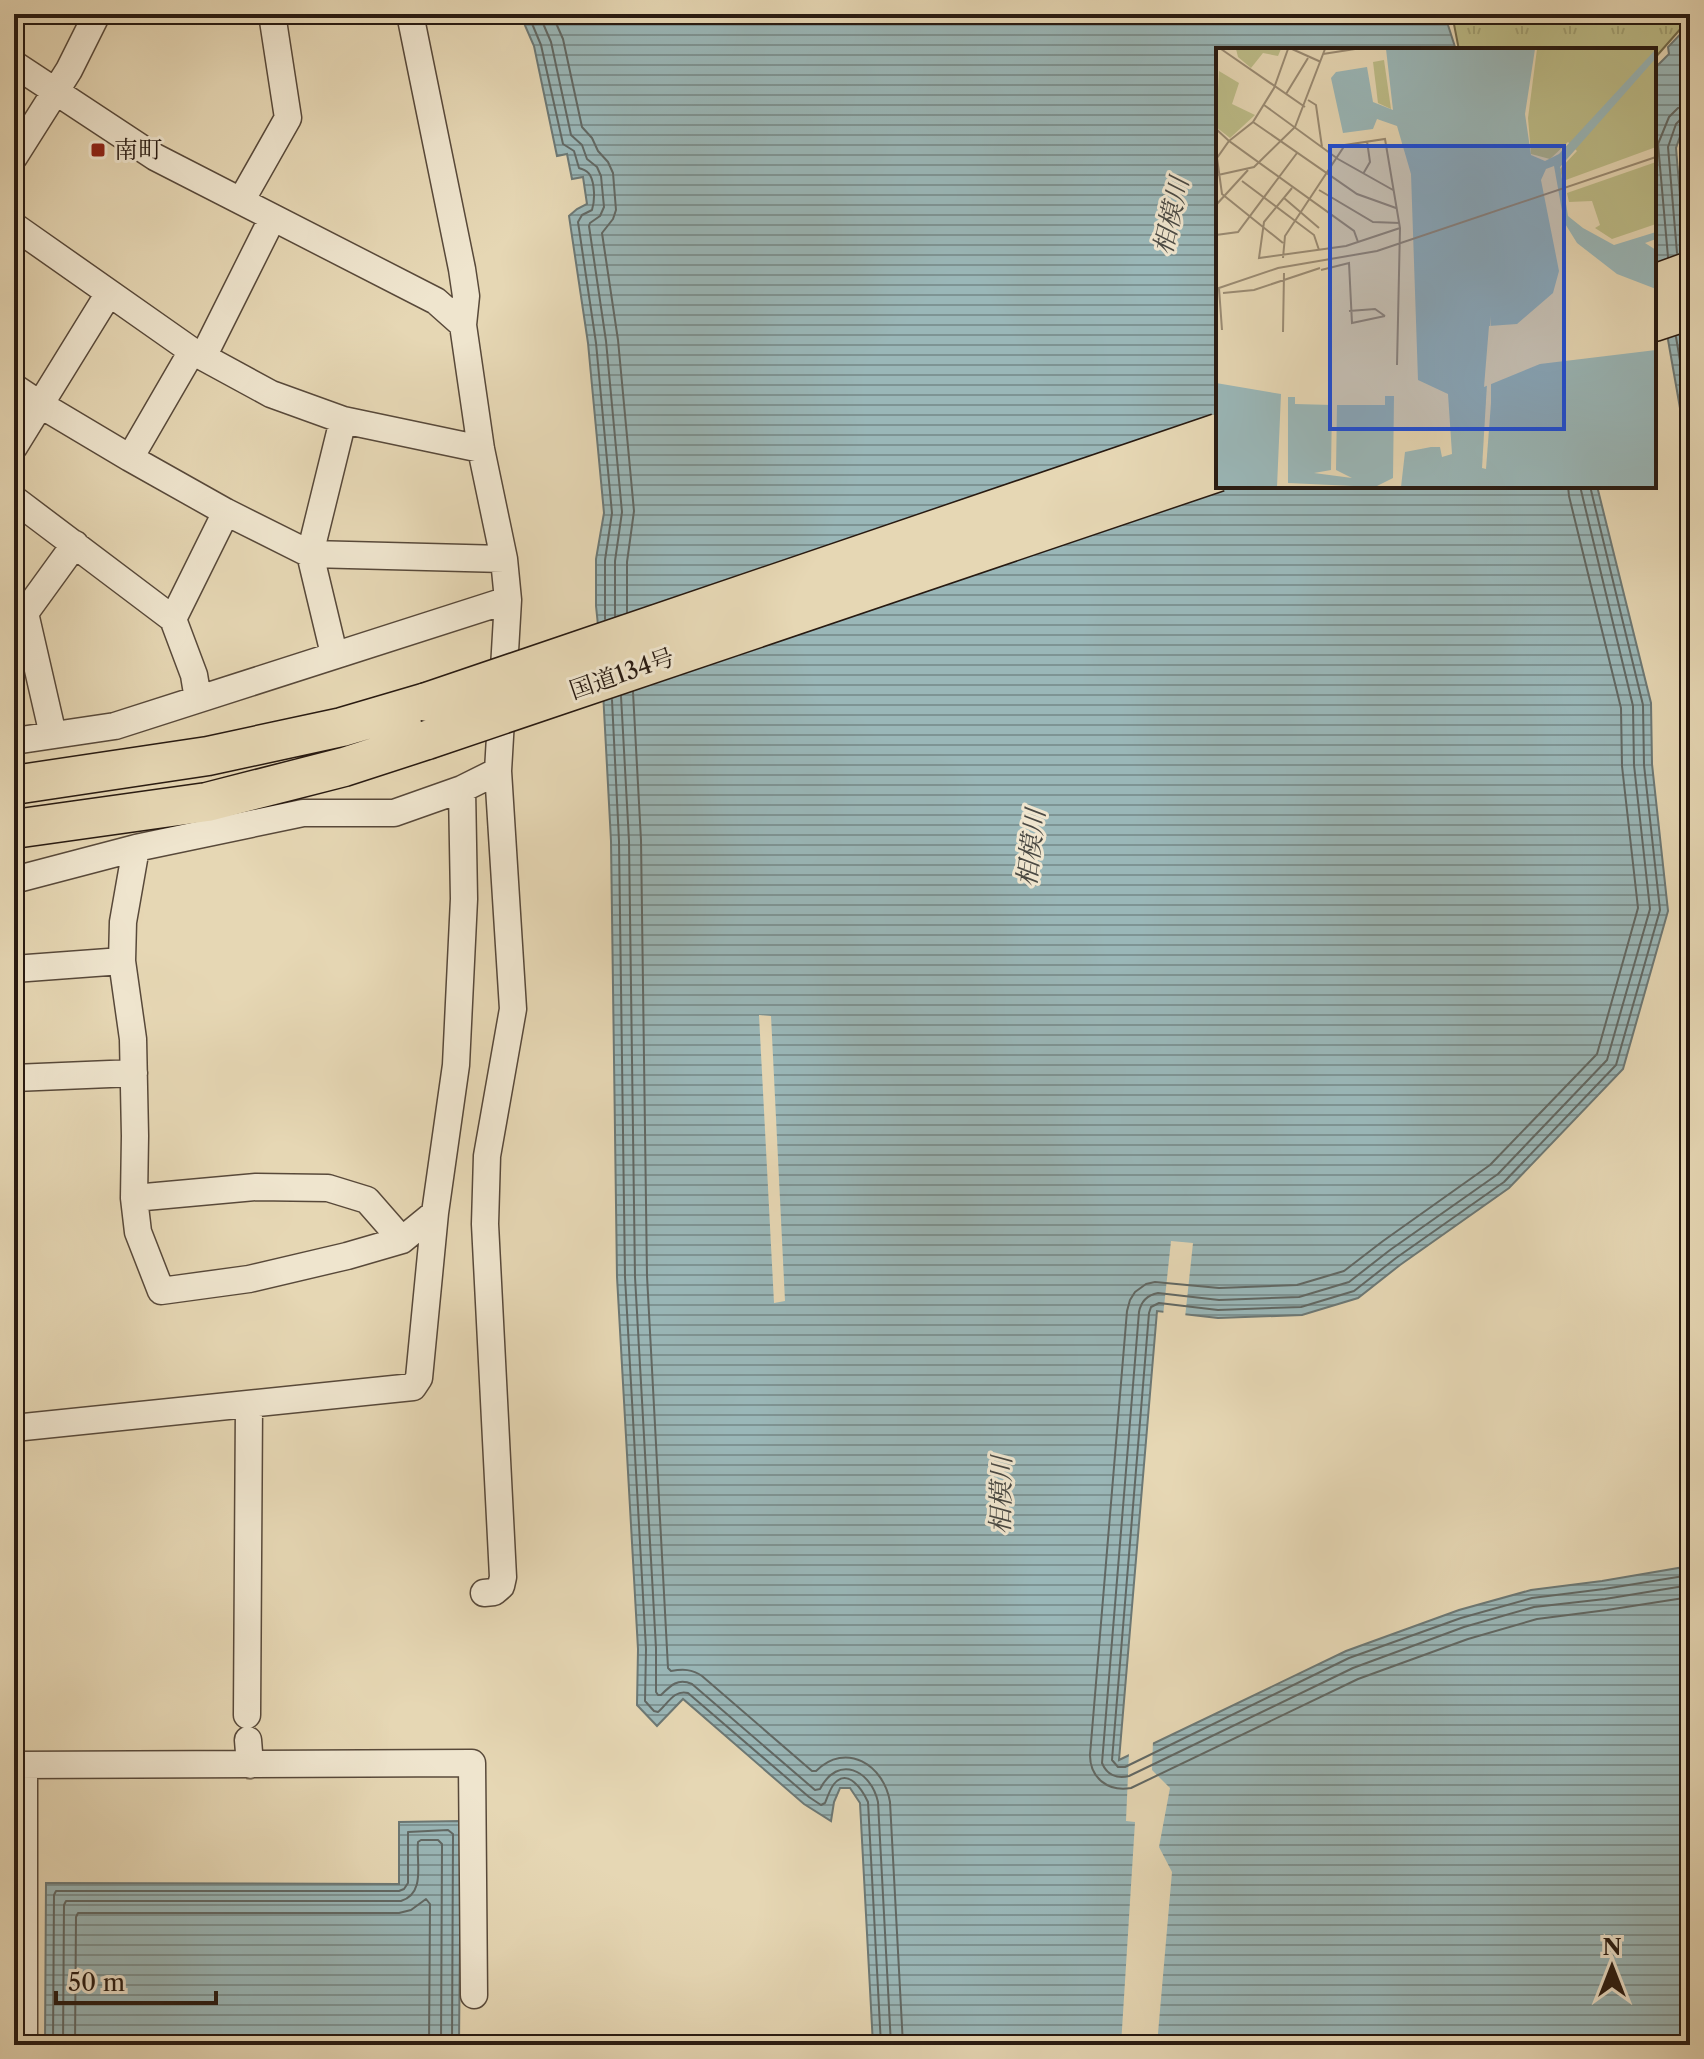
<svg xmlns="http://www.w3.org/2000/svg" width="1704" height="2059" font-family="'Libre Caslon Text','Noto Serif JP',serif">
  <style>
    .grass { fill: url(#grass-tufts); stroke: #726b4c; stroke-width: 2 }
    .water { fill: url(#water-rules); stroke: #6c7875; stroke-width: 2 }
    .pier { fill: #e6d7b4 }
    .lines { fill: none; stroke-linecap: round; stroke-linejoin: round }
    .shore { stroke: #616864; stroke-width: 2 }
    .minor-casing { stroke: #58493a; stroke-width: 29 }
    .highway-casing { stroke: #281a11; stroke-width: 41 }
    .minor { stroke: #efe5ce; stroke-width: 26 }
    .highway { stroke: #e6d7b4; stroke-width: 38 }
    .highway-bridge-casing { stroke: #281a11; stroke-width: 41; stroke-linecap: butt }
    .highway-bridge { stroke: #e6d7b4; stroke-width: 38 }
    .poi-dot { fill: #8f2418; stroke: #efe5ce; stroke-width: 3 }
    .labels { text-anchor: middle; stroke-width: 6; stroke-linejoin: round; paint-order: stroke }
    .poi-label { font-size: 24px; fill: #281a11; stroke: #efe5ce; text-anchor: start }
    .street-label { font-size: 24px; fill: #281a11; stroke: #efe5ce }
    .water-label { font-size: 26px; font-style: italic; fill: #4a4943; stroke: #efe5ce }
    .inset-road { fill: none; stroke: #9a8b73; stroke-width: 2 }
    .view { fill: #1d4ed8; fill-opacity: 0.15; stroke: #1d4ed8; stroke-width: 4 }
    .inset-edge { fill: none; stroke: #281a11; stroke-width: 4 }
  </style>
  <defs>
    <pattern id="grass-tufts" width="24" height="20" patternUnits="userSpaceOnUse" patternTransform="scale(2)"><rect width="24" height="20" fill="#bcbc88"/><path d="M3 7l-1-3M5 7V3M7 7l1-3M15 17l-1-3M17 17v-4M19 17l1-3" fill="none" stroke="#a2a174"/></pattern>
    <pattern id="water-rules" width="6" height="5" patternUnits="userSpaceOnUse" patternTransform="scale(2)"><rect width="6" height="5" fill="#9ab7b8"/><path d="M0 2.5h6" fill="none" stroke="#7e9494"/></pattern>
  </defs>
  <rect width="100%" height="100%" fill="#e6d7b4"/>
  <filter id="stains"><feTurbulence type="fractalNoise" baseFrequency=".0025" numOctaves="4"/><feColorMatrix values="0 0 0 0 .2 0 0 0 0 .09 0 0 0 0 .02 0 0 0 .5 -.17"/></filter>
  <radialGradient id="worn" r=".72"><stop offset=".6" stop-color="#630" stop-opacity="0"/><stop offset="1" stop-color="#630" stop-opacity=".3"/></radialGradient>
  <path class="grass" d="M1452 14H1690V18L1654 59V50H1459Z"/>
  <path class="water" d="M520 14H1446L1448 25 1456 50H1218V486H1597L1651 703 1652 764 1668 911 1623 1069 1509 1188 1400 1265 1358 1298 1302 1315 1218 1318 1157 1311 1119 1760 1346 1651 1459 1610 1531 1590 1602 1581 1690 1566V2045H873L860 1803 850 1788H840L834 1802 831 1821 804 1804 683 1699 657 1726 637 1705 638 1649 617 1277 611 841 601 654 596 606V559L604 513 588 343 569 216 577 209 587 204 583 177 572 179 567 154 557 156 534 46Z
    M1690 24V120L1683 128 1676 148 1684 243 1690 284V465L1654 260V69L1669 54 1668 47Z
    M461 1821 459 2045H45L46 1883 399 1884V1822Z"/>
  <path class="pier" d="M759 1015 771 1016 785 1301 774 1303Z
    M1171 1241 1193 1243 1185 1318 1163 1316Z
    M1153 1740 1152 1770 1170 1788 1159 1847 1172 1872 1157 2045H1121L1135 1822 1126 1821 1129 1752Z"/>
  <g class="lines">
    <path class="shore" d="M528 14 541 45 563 144 574 151 579 168C584 170 587 170 590 175 595 184 595 201 592 210L582 215 578 222 596 343 612 513 605 560V619
      M539 14 551 42 571 135 582 145 587 159 597 167 601 176 604 207 600 216 590 223 589 226 606 341 622 512 615 561V616
      M552 14 563 39 582 127 592 138 598 151 608 162 613 173 616 210 613 219 602 233 618 340 634 511 627 562V612
      M1677 253 1668 147 1676 124 1683 117 1690 116
      M1668 257 1658 144 1669 117 1678 108 1690 106
      M1676 337 1690 419
      M1568 486 1569 496 1621 708 1622 766 1638 908 1597 1054 1490 1165 1383 1241 1344 1271 1297 1285 1219 1288 1155 1282 1146 1284 1135 1292 1130 1300 1127 1311 1090 1755C1090 1778 1108 1792 1131 1788L1358 1679 1468 1639 1537 1619 1607 1610 1690 1597
      M1580 486 1633 706 1634 765 1650 909 1607 1060 1498 1174 1390 1250 1349 1282 1299 1297 1219 1300 1158 1293C1148 1295 1141 1301 1139 1312L1102 1763C1107 1775 1117 1779 1129 1776L1353 1668 1464 1627 1534 1607 1605 1599 1690 1585
      M1590 486 1643 705 1644 765 1660 910 1616 1065 1504 1182 1396 1258 1354 1291 1301 1307 1218 1310 1159 1303 1151 1307 1149 1313 1112 1760 1118 1767H1125L1349 1658 1461 1618 1532 1598 1604 1589 1690 1575
      M633 692 641 840 647 1276 668 1668 671 1671C683 1669 692 1669 702 1676L812 1771H816C846 1741 884 1765 890 1802L903 2045
      M621 696 629 841 635 1277 656 1648V1692L658 1695H661C671 1685 678 1678 692 1684L815 1790 820 1789C838 1754 871 1770 878 1802L891 2045
      M612 700 619 841 625 1277 646 1649 645 1701 654 1711 658 1712C667 1705 674 1689 688 1693L809 1797 821 1805 825 1803C827 1798 830 1789 834 1784 848 1767 863 1791 868 1802L881 2045
      M53 2045 54 1895 56 1891H399L404 1889 408 1883V1832L448 1830 453 1834 452 2045
      M63 2045 64 1905 66 1901H401C426 1893 416 1863 418 1842L421 1840H438L442 1844 441 2045
      M75 2045 76 1917 78 1913H399L411 1910 426 1899 430 1904 429 2045"/>
    <g class="minor-casing">
      <path id="minor" d="M410 14 462 269 466 296 463 325 481 449 504 559 508 600 498 771 513 1009 487 1156 485 1224 503 1577 501 1586 494 1592 484 1593
        M14 64 155 157 436 301 463 325
        M14 157 69 70 97 14
        M241 201 288 118 272 14
        M14 226 192 351 271 394 343 420 481 449
        M203 357 272 219
        M14 387 41 405 130 458 226 512 310 554 504 559
        M14 447 109 293
        M130 458 192 351
        M14 499 173 619 194 675 198 699
        M173 619 226 512
        M334 654 310 554 343 420
        M53 735 25 613 75 544
        M14 741 115 726 508 600
        M136 848 123 922 122 961 133 1039 135 1136 134 1198 138 1232 161 1291 249 1279 347 1256 402 1240 435 1213
        M14 880 136 848 303 813H394L462 789 498 771
        M14 969 122 961
        M14 1078 134 1073
        M134 1198 256 1187 328 1188 367 1200 402 1240
        M14 1428 413 1387 419 1378 435 1213 456 1065 464 899 462 789
        M247 1715 249 1404
        M248 1740 250 1765
        M14 1765 472 1763 474 1995
        M24 2045V1765"/>
    </g>
    <g class="highway-casing">
      <path id="highway" d="M1654 284 1690 271
        M1654 322 1690 310
        M14 785 208 756 342 727 427 702
        M14 829 207 802 344 767 427 740"/>
    </g>
    <use href="#minor" class="minor"/>
    <use href="#highway" class="highway"/>
    <g class="highway-bridge-casing">
      <path id="highway-bridge" d="M427 702 1218 433
        M427 740 1218 472"/>
    </g>
    <use href="#highway-bridge" class="highway-bridge"/>
  </g>
  <rect class="poi-dot" x="90" y="142" width="16" height="16" rx="4"/>
  <g class="labels">
    <g class="poi-label">
      <text x="114" y="158">南町</text>
    </g>
    <g class="street-label">
      <text transform="translate(622 674) rotate(-19)" y="8">国道134号</text>
    </g>
    <g class="water-label">
      <text transform="translate(1171 216) rotate(-77)" y="9">相模川</text>
      <text transform="translate(1031 848) rotate(-83)" y="9">相模川</text>
      <text transform="translate(1001 1495) rotate(-89)" y="9">相模川</text>
    </g>
  </g>
  <g transform="translate(1216 48)">
    <rect width="440" height="440" fill="#e6d7b4"/>
    <path d="M321 1H440V99L347 133 344 121 361 103 352 94 334 111 315 106 312 70ZM440 114V176L396 191 379 180 384 177 376 153 353 154 351 145Z" fill="#bcbc88"/>
    <path d="M20 1H65L62 8 47 5 35 20 22 9ZM3 23 23 35 16 56 39 67 14 90 0 79Z" fill="#bcbc88"/>
    <path d="M168 12 175 61 162 55 157 14Z" fill="#bcbc88"/>
    <path d="M170 1H319L309 66 315 107 329 113 343 106 440 1V10L344 119 352 168 367 180 398 197 440 184V191L429 195 440 202V241L401 226 361 195 348 174 338 118 330 121 325 132 343 223 337 245 301 276 273 278 268 339 324 316 440 302V439H185L189 404 215 399H224L226 409 236 406 232 346 202 332 195 126 181 78 161 71 157 81 127 85 115 30 120 24 151 19 157 54 177 62ZM0 335 65 346 61 439H0ZM169 348H178L177 430 159 439 72 435V349H79V356L116 357 115 422 98 425 136 430 120 422 121 357H169Z" fill="#9ab7b8"/>
    <path d="M275 268V355L270 421 266 420Z" fill="#e6d7b4"/>
    <path class="inset-road" d="M5 1 89 59M76 1 105 14M107 6 139 1M70 46 92 10M92 52 100 57 106 99M48 57 122 111 177 142M37 74 141 146 180 160M0 81 13 93 37 74 58 40 72 1M147 126 154 114 151 93M2 127 38 119 79 79 109 1M26 133 98 187 103 202M76 140 48 174 43 210 130 198 184 180M103 142 157 174 184 175M68 150 103 180M0 157 32 122M0 187 22 184 81 105M67 195 6 146 1 110 13 93 138 183 142 194M67 210 69 188 129 97 169 91 184 180 181 317M105 222 133 215 136 275 169 268M3 240 6 282M0 241 62 220 161 203 440 109M7 245 38 242 104 220M133 263 159 261 169 268M67 284 68 225"/>
    <path class="view" d="M114 98H348V381H114Z"/>
    <rect width="440" height="440" class="inset-edge"/>
  </g>
  <rect width="1704" height="2059" fill="none" stroke="#e6d7b4" stroke-width="48"/>
  <rect x="16" y="16" width="1672" height="2027" fill="none" stroke="#281a11" stroke-width="4"/>
  <rect x="24" y="24" width="1656" height="2011" fill="none" stroke="#281a11" stroke-width="2"/>
  <g transform="translate(1612 1967)" stroke="#efe5ce" stroke-width="6" paint-order="stroke">
  <path d="M0-6L14 30L0 20L-14 30Z" fill="#281a11"/>
  <text y="-12" font-size="22" font-weight="bold" text-anchor="middle" fill="#281a11">N</text>
  </g>
  <path d="M56 1991v12h160v-12" fill="none" stroke="#281a11" stroke-width="4"/>
  <text x="68" y="1991" font-size="24" fill="#281a11" stroke="#efe5ce" stroke-width="6" paint-order="stroke">50 m</text>
  <rect width="100%" height="100%" filter="url(#stains)"/>
  <rect width="100%" height="100%" fill="url(#worn)"/>
</svg>
